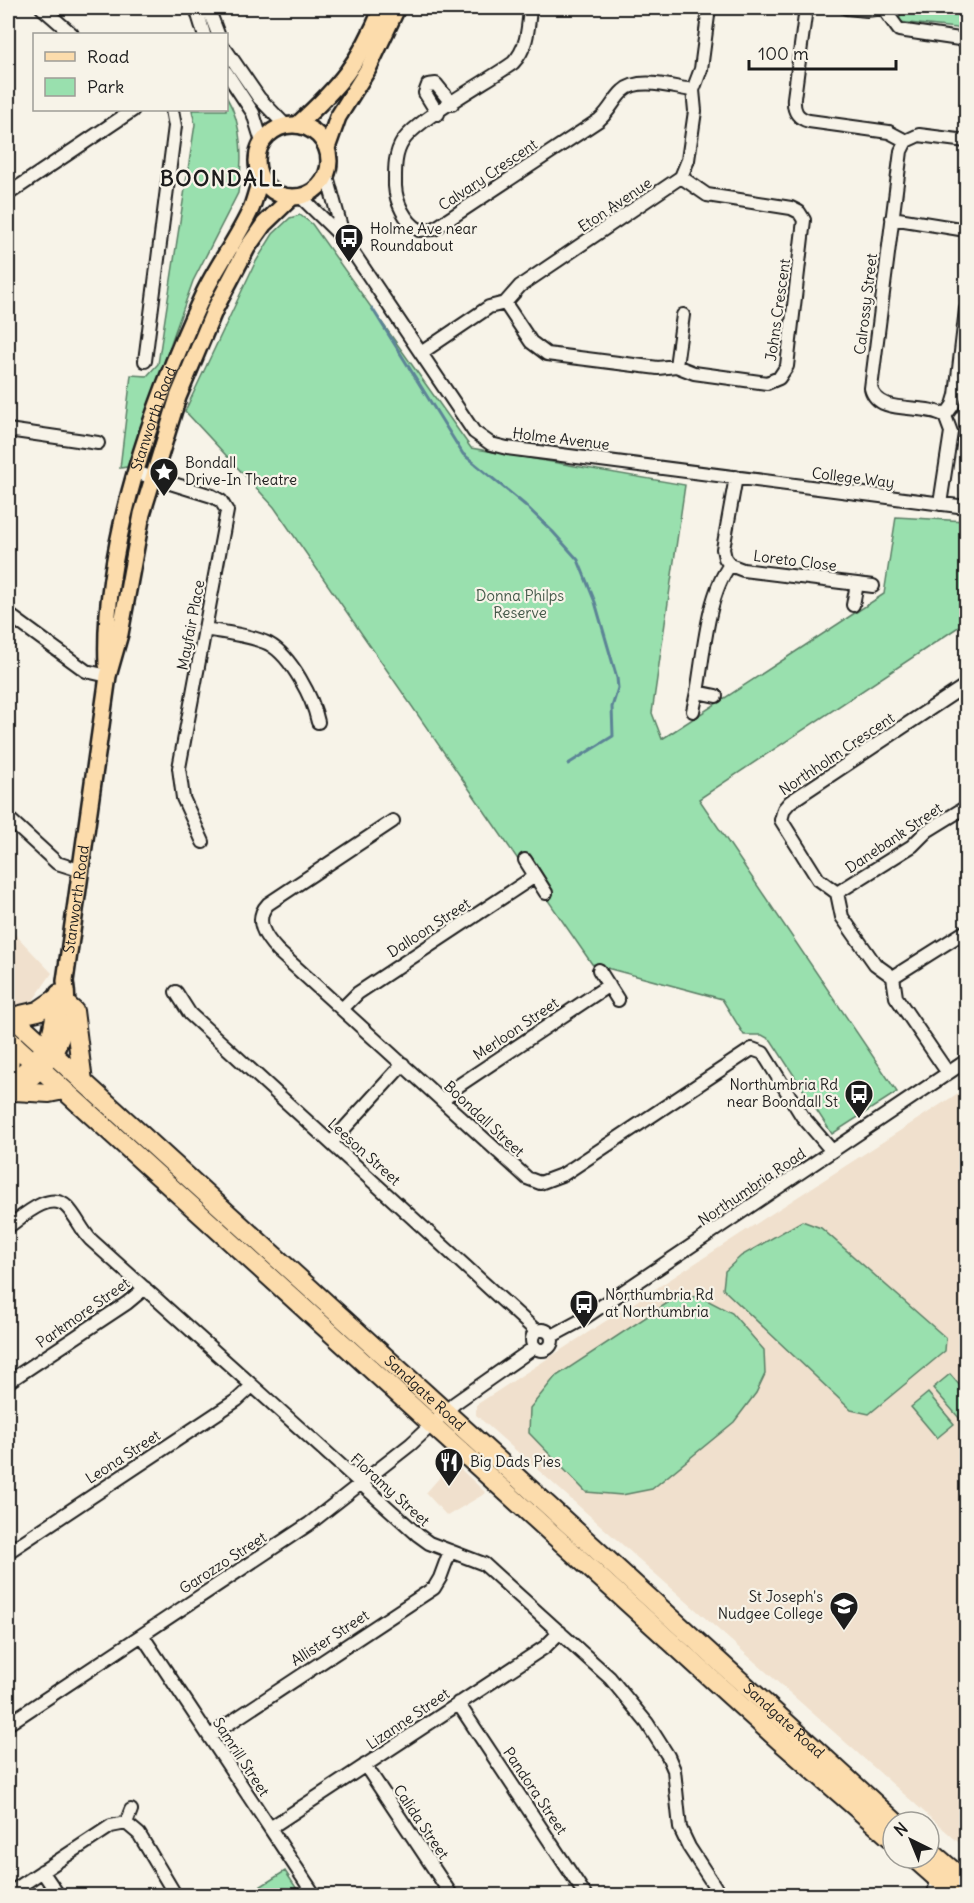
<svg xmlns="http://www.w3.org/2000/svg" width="974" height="1903" font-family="Delius,sans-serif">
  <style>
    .built { fill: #f0e0cd }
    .green { fill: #99e0ae; stroke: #5a7e65; stroke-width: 1.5 }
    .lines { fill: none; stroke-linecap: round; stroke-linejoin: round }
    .stream { stroke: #5c8496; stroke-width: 3 }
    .minor-casing { stroke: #1c1c1c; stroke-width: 16 }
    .major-casing { stroke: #1c1c1c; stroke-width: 20 }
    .highway-casing { stroke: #1c1c1c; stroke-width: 22 }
    .minor { stroke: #f7f3e8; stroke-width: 12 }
    .major { stroke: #fcdcac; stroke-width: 15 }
    .highway { stroke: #fcdcac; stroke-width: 18 }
    .labels { text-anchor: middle; stroke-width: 4.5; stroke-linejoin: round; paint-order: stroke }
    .street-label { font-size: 15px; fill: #1c1c1c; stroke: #f7f3e8 }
    .poi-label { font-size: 15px; fill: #1c1c1c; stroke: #f7f3e8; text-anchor: start }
    .park-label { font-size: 15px; fill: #425748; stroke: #f7f3e8 }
    .district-label { font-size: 21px; font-weight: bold; letter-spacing: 1.5px; fill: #1c1c1c; stroke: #f7f3e8 }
  </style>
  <rect width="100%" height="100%" fill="#f7f3e8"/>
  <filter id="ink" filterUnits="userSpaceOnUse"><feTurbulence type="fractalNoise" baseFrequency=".0167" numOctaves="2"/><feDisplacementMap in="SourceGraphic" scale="12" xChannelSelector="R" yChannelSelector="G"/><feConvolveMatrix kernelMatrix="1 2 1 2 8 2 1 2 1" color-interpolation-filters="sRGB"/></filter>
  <g filter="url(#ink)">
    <path class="built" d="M10 929 52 973 30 1005 13 1006 8 1001V931Z
      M966 1088V1849L476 1415V1405Z
      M453 1462 486 1493 447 1516 426 1493Z"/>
    <path class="green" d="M901 8H966V29L899 22Z
      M227 98C243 124 243 163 238 193L193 281 127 467 120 468 131 375 147 376 158 364 195 124 192 110H226Z
      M300 215 312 224 471 448 685 485 652 713 662 739 884 594 896 517 966 521V622L699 799 897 1092 832 1134 771 1040 762 1035H744L722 999 592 964 545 896 553 890 530 854 519 861 274 507 185 411 255 263 273 234 290 218Z
      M802 1221 821 1228 946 1338 945 1351 869 1414 851 1410 723 1289 725 1271 741 1256Z
      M678 1296 701 1297 732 1313 764 1350 765 1374 756 1393 734 1422 652 1489 622 1495 586 1492 529 1433 530 1408 555 1377Z
      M950 1374 966 1393V1414L960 1419 933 1388Z
      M928 1393 954 1424 937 1438 911 1407Z
      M285 1871 301 1895H247Z"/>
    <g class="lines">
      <path class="stream" d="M372 308 463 454 525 505 553 532 578 560 595 602 617 678 618 688 612 707 613 736 568 764"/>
      <g class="minor-casing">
        <path id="minor" d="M42 8 72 34
          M196 8 204 34
          M208 8 218 34
          M530 8C528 28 528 47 513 63 489 80 416 120 403 141 394 154 395 171 395 186 396 203 405 221 419 230L434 229 599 120C610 111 614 99 623 91 639 76 674 88 693 90
          M806 8 794 98C793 111 797 118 809 121L889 132 906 141 919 135 966 141
          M846 8 867 10 883 8
          M883 8 899 30 966 40
          M226 50 259 98 286 126
          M226 72 253 113 262 142
          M438 114 425 93 428 85 436 84 452 104
          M906 141 901 151 871 388C878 417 925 402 945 416
          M327 176 344 238
          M8 194 133 110
          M301 197 344 239 474 432 491 444 507 448 966 507
          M892 218 966 230
          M505 303 531 342 547 354 658 368 676 366 694 373 767 383 779 378 787 366 804 220 799 212 791 208 707 195 681 177
          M421 353 489 307 505 303 520 286 681 177 688 160 695 111 693 90 701 69 709 8
          M145 361 175 126 172 110
          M676 366 683 315
          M8 430 98 443
          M135 472 212 496 221 501 227 511 179 768 183 798 203 842
          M940 504 951 432 945 416 953 405 956 395 966 309
          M730 565 743 570 857 584
          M853 605 857 584 873 586
          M8 614 86 671 108 676
          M205 629C225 633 251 635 269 644 291 656 313 698 318 722
          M697 692C704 654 707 595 730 565L725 558 723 549 736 477
          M693 711 697 692 716 696
          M8 818 57 863 79 870
          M393 821 268 904C253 920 265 937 278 951L527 1178 540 1183 564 1174 752 1049 763 1053 802 1116 832 1151
          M525 860 546 893
          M837 893 912 846 927 831 966 807
          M599 970 618 1000
          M893 977 966 931
          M176 992 190 1014 536 1331
          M342 1009 358 993 535 876
          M948 1073 896 997 893 977 875 964 842 917 837 893 818 879 781 820 784 809 790 802 966 685
          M443 1101 458 1086 609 985
          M331 1143 403 1064
          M8 1227C22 1217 50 1190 67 1207 76 1216 81 1229 90 1239L418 1535 429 1543 484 1564 610 1678 647 1723 668 1756 674 1770 680 1828 689 1847 721 1896
          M532 1340a10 10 0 1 1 20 0a10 10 0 1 1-20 0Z
          M552 1336 578 1322 966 1061
          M8 1382 127 1303 145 1288
          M8 1552 237 1400 252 1386
          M142 1635 315 1896
          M458 1703 586 1896
          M8 1724 309 1524 411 1444 455 1403 535 1347
          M210 1736 434 1588 440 1578 450 1551
          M365 1765 452 1896
          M131 1810 126 1823 139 1834 176 1896
          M270 1828 545 1647 560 1632
          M42 1871 59 1896
          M8 1894 111 1826 126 1823
          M933 1896 938 1878"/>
      </g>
      <g class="major-casing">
        <g id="major">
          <circle cx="293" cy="161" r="36"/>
          <path d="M297 125C339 87 360 62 382 8"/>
          <path d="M327 148 338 117 368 69 397 8"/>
          <path id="s1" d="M107 665C102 545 154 400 204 293 218 264 238 238 251 209 255 199 257 188 261 179"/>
          <path d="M8 1083C26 1071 45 1052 51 1030 54 1017 55 1005 58 993"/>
          <path id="s2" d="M11 1093C55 1065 73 1035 65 981L108 676 120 634 142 514 178 397 215 309 247 248 264 224 291 198"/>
        </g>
      </g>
      <g class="highway-casing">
        <g id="highway">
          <path d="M66 1004 74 1011 83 1082"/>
          <path id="s3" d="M8 1013 895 1822"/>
          <path d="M12 1017 38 1011 57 998"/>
          <path d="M8 1039 780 1741 893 1840"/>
          <path d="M8 1075 12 1043"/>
          <path d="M14 1091 49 1093 64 1090"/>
          <path d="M929 1850 966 1882"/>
          <path d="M914 1858 957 1896"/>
        </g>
      </g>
      <use href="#minor" class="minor"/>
      <use href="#major" class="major"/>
      <use href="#highway" class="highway"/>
    </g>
  </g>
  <defs>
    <g id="bus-pin" transform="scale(1.5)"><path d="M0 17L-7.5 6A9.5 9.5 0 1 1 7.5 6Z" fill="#1c1c1c" stroke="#f7f3e8"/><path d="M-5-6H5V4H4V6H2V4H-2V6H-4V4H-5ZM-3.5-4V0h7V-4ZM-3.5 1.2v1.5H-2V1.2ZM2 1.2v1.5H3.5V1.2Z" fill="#fff"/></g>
    <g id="sight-pin" transform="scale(1.5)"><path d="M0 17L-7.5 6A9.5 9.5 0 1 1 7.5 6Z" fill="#1c1c1c" stroke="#f7f3e8"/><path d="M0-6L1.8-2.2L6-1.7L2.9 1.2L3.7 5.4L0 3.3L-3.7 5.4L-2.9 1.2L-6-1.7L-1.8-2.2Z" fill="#fff"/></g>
    <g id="restaurant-pin" transform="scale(1.5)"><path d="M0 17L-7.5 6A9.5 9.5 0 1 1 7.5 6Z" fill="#1c1c1c" stroke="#f7f3e8"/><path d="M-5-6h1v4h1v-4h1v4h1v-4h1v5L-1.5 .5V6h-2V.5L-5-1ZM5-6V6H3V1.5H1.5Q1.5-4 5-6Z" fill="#fff"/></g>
    <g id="school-pin" transform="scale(1.5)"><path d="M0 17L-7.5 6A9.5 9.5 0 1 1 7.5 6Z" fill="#1c1c1c" stroke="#f7f3e8"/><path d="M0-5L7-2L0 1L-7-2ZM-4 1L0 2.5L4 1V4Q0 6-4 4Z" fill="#fff"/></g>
  </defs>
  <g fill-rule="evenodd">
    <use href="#bus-pin" x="349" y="238"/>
    <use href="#sight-pin" x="164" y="472"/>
    <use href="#bus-pin" x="859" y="1094"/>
    <use href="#bus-pin" x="584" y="1304"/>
    <use href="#restaurant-pin" x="449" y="1462"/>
    <use href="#school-pin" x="844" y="1606"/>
  </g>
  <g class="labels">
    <g class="street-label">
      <text transform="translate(488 175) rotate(-34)" y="5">Calvary Crescent</text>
      <text transform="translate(615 205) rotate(-34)" y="5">Eton Avenue</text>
      <text transform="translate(866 304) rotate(-83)" y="5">Calrossy Street</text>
      <text transform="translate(778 310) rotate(-82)" y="5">Johns Crescent</text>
      <text dy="5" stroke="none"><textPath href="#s1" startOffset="252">Stanworth Road</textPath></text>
      <text transform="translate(561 439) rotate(7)" y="5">Holme Avenue</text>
      <text transform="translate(853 478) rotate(7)" y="5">College Way</text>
      <text transform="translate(795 561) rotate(7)" y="5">Loreto Close</text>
      <text transform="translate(191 625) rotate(-79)" y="5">Mayfair Place</text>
      <text transform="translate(837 754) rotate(-34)" y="5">Northholm Crescent</text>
      <text transform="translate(894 838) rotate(-34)" y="5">Danebank Street</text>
      <text dy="5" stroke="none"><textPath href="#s2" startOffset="216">Stanworth Road</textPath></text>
      <text transform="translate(429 928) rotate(-33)" y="5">Dalloon Street</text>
      <text transform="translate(516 1029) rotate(-34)" y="5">Merloon Street</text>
      <text transform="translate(484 1119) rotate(43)" y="5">Boondall Street</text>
      <text transform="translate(364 1152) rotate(42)" y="5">Leeson Street</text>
      <text transform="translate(752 1187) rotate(-34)" y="5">Northumbria Road</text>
      <text transform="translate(83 1313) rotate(-35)" y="5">Parkmore Street</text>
      <text dy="5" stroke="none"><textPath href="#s3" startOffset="564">Sandgate Road</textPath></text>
      <text transform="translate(123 1457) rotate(-33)" y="5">Leona Street</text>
      <text transform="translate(390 1490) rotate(42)" y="5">Floramy Street</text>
      <text transform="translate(223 1563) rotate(-33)" y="5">Garozzo Street</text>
      <text transform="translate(330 1638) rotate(-33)" y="5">Allister Street</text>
      <text transform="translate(408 1719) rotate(-34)" y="5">Lizanne Street</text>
      <text dy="5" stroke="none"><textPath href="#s3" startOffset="1050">Sandgate Road</textPath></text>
      <text transform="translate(241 1757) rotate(57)" y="5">Samrill Street</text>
      <text transform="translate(535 1791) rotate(56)" y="5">Pandora Street</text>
      <text transform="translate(421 1822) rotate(56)" y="5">Calida Street</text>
    </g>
    <g class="poi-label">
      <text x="370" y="234">Holme Ave near<tspan x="370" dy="17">Roundabout</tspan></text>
      <text x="185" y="468">Bondall<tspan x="185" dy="17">Drive-In Theatre</tspan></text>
      <text x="838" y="1090" text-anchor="end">Northumbria Rd<tspan x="838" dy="17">near Boondall St</tspan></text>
      <text x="605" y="1300">Northumbria Rd<tspan x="605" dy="17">at Northumbria</tspan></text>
      <text x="470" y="1467">Big Dads Pies</text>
      <text x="823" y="1602" text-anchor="end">St Joseph's<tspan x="823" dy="17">Nudgee College</tspan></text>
    </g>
    <g class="park-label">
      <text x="520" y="601">Donna Philps<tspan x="520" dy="17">Reserve</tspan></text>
    </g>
    <g class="district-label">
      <text x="222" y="186">BOONDALL</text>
    </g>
  </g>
  <rect width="974" height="1903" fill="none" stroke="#f7f3e8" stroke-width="30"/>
  <rect x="15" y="15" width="944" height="1873" fill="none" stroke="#1c1c1c" stroke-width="2" filter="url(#ink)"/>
  <rect x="33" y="33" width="195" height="78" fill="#f7f3e8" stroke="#9f9d96" stroke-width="1.5"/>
  <rect x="45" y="52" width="30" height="9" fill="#fcdcac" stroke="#9f9d96" stroke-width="1.5"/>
  <text x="87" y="63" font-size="18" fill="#1c1c1c">Road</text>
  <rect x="45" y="78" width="30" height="18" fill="#99e0ae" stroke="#9f9d96" stroke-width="1.5"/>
  <text x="87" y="93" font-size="18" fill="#1c1c1c">Park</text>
  <g transform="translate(911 1840) rotate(317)"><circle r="28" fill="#f7f3e8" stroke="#9f9d96" stroke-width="1.5"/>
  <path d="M0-4.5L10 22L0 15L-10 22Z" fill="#1c1c1c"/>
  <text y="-9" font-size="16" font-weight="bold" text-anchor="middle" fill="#1c1c1c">N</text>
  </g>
  <path d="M749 60v9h147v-9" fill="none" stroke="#1c1c1c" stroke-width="3"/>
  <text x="758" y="60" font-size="18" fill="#1c1c1c" stroke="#f7f3e8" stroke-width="4.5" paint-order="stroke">100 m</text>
</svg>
